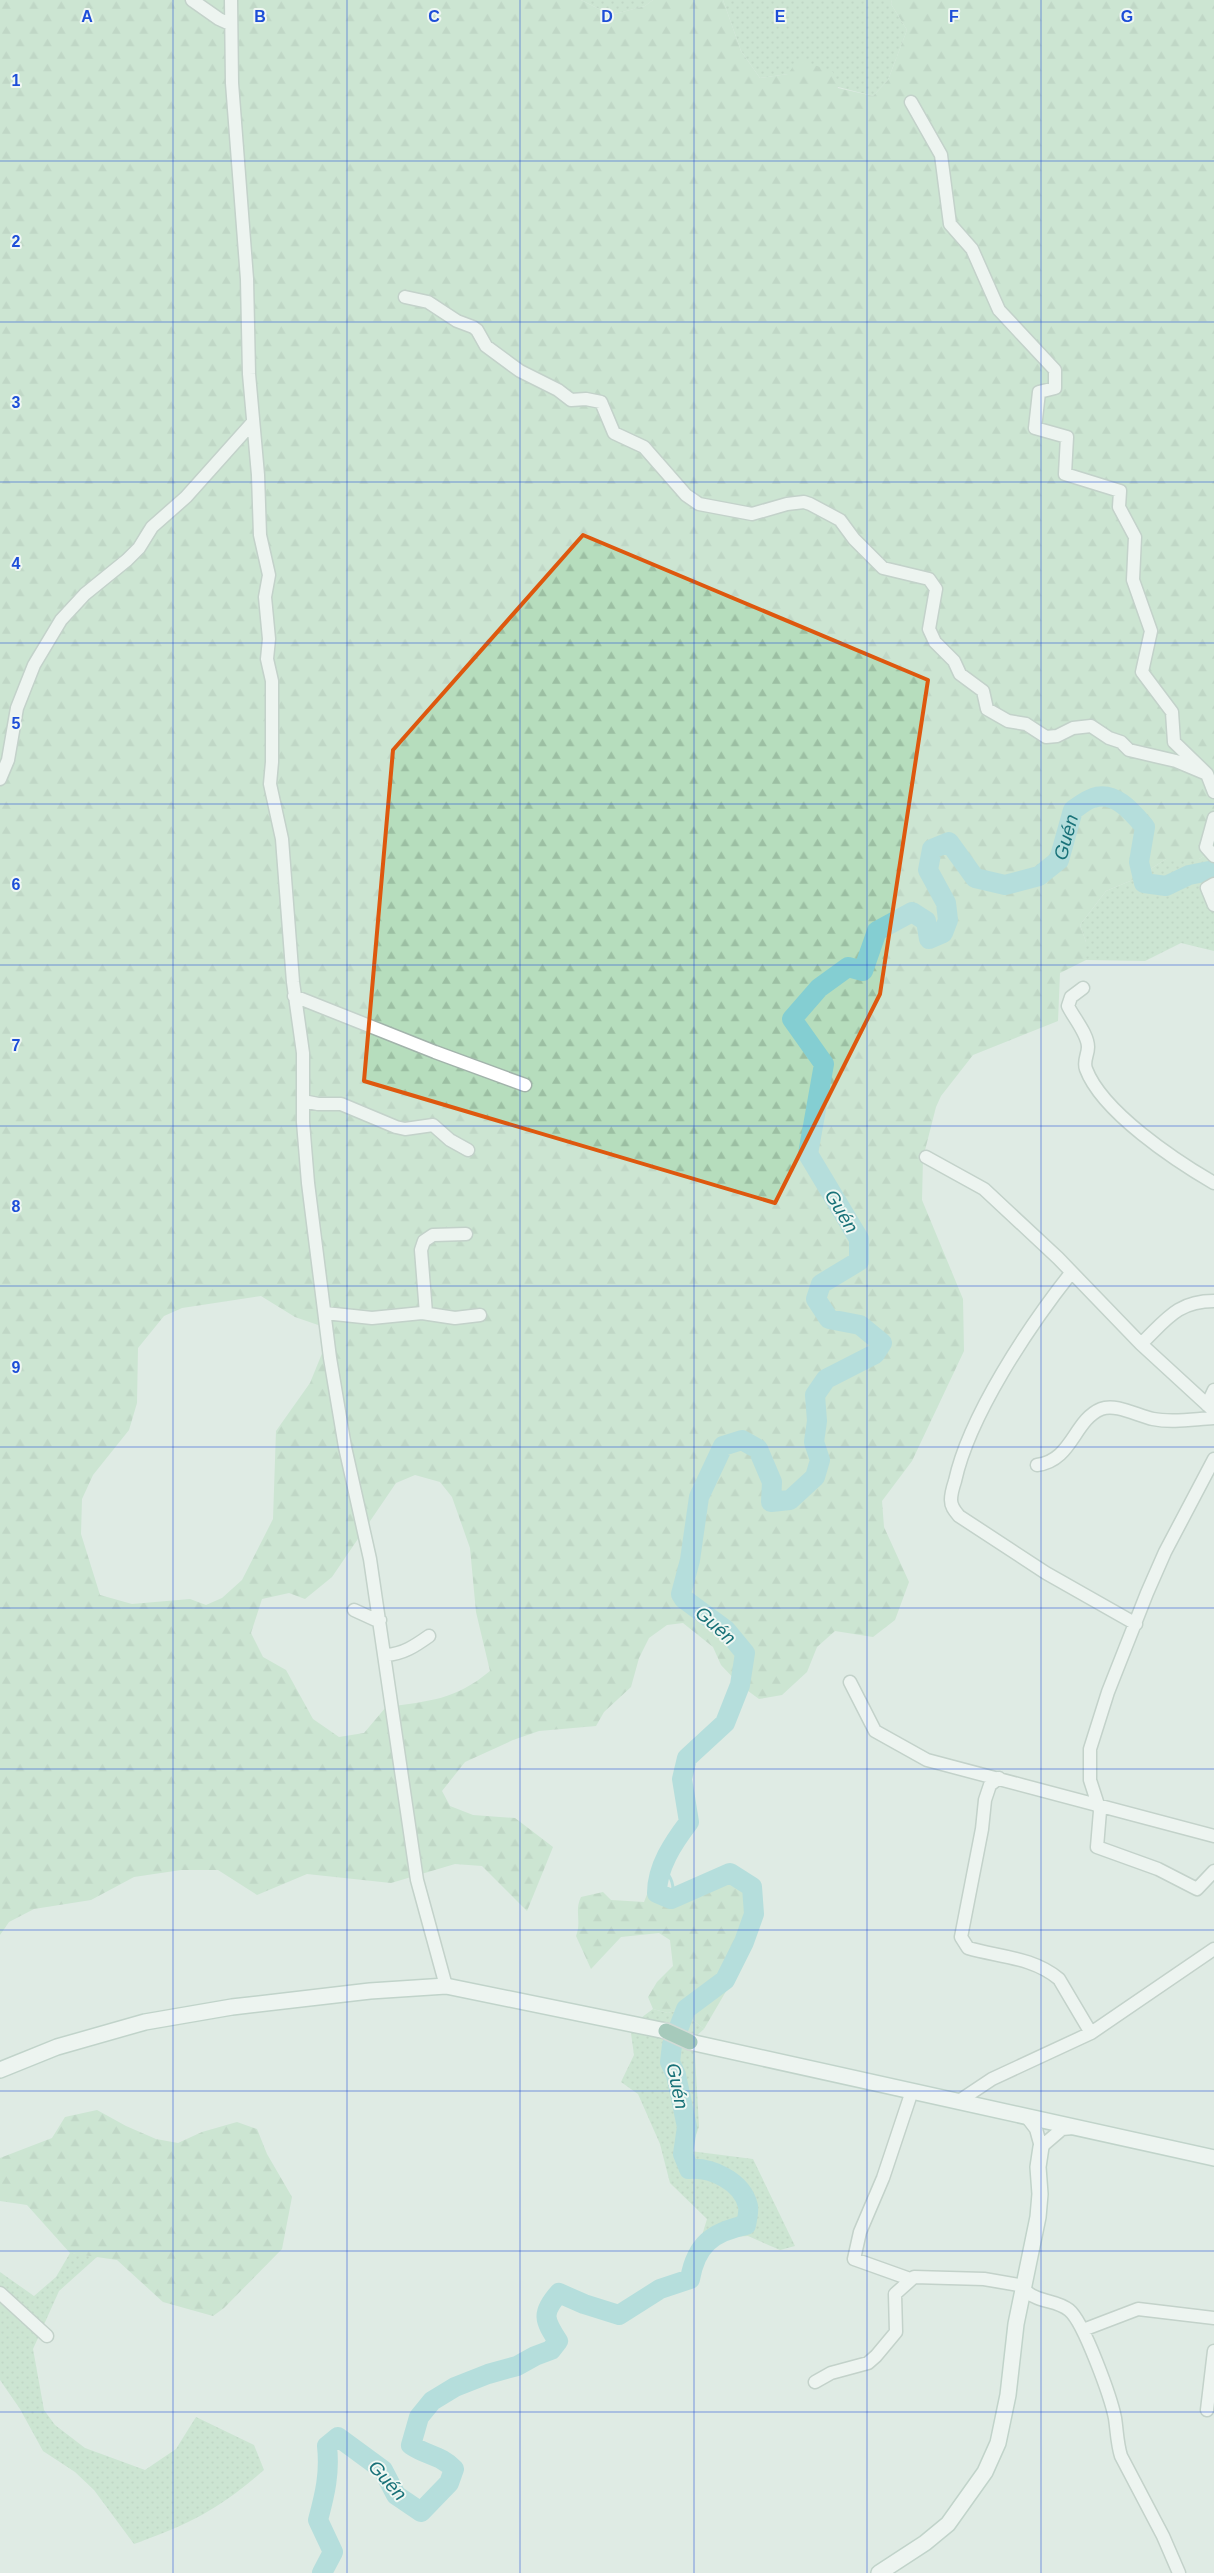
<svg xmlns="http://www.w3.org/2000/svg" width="1214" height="2573" font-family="Arial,sans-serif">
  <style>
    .grass { fill: url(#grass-dots) }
    .forest { fill: url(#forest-firs); fill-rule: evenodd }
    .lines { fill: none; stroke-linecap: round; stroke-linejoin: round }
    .stream { stroke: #84ced2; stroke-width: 3 }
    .river { stroke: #84ced2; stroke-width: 20 }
    .street-casing { stroke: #a2b3ab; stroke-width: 15 }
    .secondary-casing { stroke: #9db7ab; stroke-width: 18 }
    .primary-casing { stroke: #c0c8c5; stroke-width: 18 }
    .street { stroke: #fff; stroke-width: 12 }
    .secondary { stroke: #fff; stroke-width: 15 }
    .primary { stroke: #62a28b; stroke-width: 15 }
    .marked { fill: none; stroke: #de580e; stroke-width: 4; stroke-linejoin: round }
    .grid { fill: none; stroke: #1d4ed8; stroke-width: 1; stroke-opacity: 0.55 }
    .labels { text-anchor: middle; stroke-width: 4; stroke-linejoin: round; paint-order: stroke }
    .water-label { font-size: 19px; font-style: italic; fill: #187178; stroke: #eff7f2 }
    .grid-label { font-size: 16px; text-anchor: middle; font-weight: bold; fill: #1d4ed8; stroke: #eff7f2; stroke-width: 4; stroke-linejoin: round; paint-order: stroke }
  </style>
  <defs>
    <pattern id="grass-dots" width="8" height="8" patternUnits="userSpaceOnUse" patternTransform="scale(1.25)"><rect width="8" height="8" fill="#b6ddbd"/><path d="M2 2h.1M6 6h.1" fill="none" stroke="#9cbfa3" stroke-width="1.8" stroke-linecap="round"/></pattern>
    <pattern id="forest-firs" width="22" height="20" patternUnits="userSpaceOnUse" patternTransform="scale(1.25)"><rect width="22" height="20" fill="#b6ddbd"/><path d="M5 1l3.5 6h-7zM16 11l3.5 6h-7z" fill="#9cbfa3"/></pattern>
  </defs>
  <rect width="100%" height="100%" fill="#dfebe4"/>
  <path class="grass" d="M581 0H653L645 6 611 15Z
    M723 0H892L891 4 907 30 888 80 873 96 788 74 760 78 741 51Z
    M1214 850V951L1181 943 1145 961 1086 960V942L1080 925 1106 891 1135 879 1166 859H1199Z
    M653 2009 668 2013 680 2010 704 2029 694 2038 699 2127 690 2151 753 2159 795 2246 780 2250 748 2236 731 2237 700 2242 707 2219 670 2183 660 2144 638 2094 621 2082 634 2055 630 2026Z
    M70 2253 98 2256 59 2291 33 2349 44 2410 55 2425 85 2448 145 2470 176 2449 196 2417 254 2445 264 2470C219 2509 191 2524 134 2544L94 2490 75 2472 43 2451 20 2409 0 2380V2272L34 2296 56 2277Z"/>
  <path class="forest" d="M0 0H581L611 15 645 6 653 0H723L741 51 760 78 788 74 798 59 833 72 838 88 873 96 888 80 907 30 891 4 892 0H1214V850L1199 859H1166L1135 879 1106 891 1080 925 1086 942V960L1060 973 1058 1021 973 1055 941 1096 936 1107 923 1158 922 1200 963 1299 964 1351 912 1461 882 1501 884 1527 909 1582 895 1620 873 1637 835 1631 817 1647 807 1672 782 1695 759 1699 740 1685 721 1665 713 1647 683 1623 667 1625 649 1638 639 1658 631 1687 604 1712 596 1726 539 1731 513 1740 465 1762 442 1791 450 1806 473 1815 515 1818 553 1847 527 1911 482 1866 455 1864 391 1883 307 1874 257 1895 218 1870H181L134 1877 91 1900 34 1909 9 1922 0 1935ZM261 1296 295 1317 321 1326 323 1351 310 1383 276 1431 273 1519 242 1580 222 1598 206 1605 190 1599 132 1604 100 1595 81 1534 82 1499 93 1475 129 1430 137 1403 138 1348 164 1316 182 1308ZM415 1475 440 1482 452 1497 470 1548 476 1612 490 1671C455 1700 430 1701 386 1707L364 1733 339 1737 313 1719 286 1670 263 1657 251 1633 262 1599 289 1593 305 1599 332 1577 396 1483Z
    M731 1867 747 1872 744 1894 749 1912 746 1957 704 2029 680 2010 668 2013 653 2009 648 1997 657 1982 673 1966 670 1940 659 1933 621 1937 591 1969 576 1936C582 1921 574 1911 581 1897L603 1892 611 1900 644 1902 648 1892 679 1888Z
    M97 2110 126 2126 156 2139 178 2143 202 2132 237 2122 257 2129 267 2154 292 2197 282 2249 224 2308 213 2316 163 2302 117 2260 70 2253 27 2205 0 2201V2158L52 2138 65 2117Z"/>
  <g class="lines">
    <path class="stream" d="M663 1867C671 1877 676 1886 671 1899"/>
    <path class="river" id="s1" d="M322 2573 333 2552 318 2520C325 2494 330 2473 327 2446L338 2437 383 2470 396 2495 421 2512 449 2483 454 2469C441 2455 427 2456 411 2445L419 2417 432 2401 455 2387 488 2374 517 2366 535 2356 551 2350 558 2341C544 2320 541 2313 559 2293L584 2304 619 2315 660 2289 690 2279C696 2245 712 2232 746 2225 747 2220 749 2211 748 2206 742 2181 711 2167 689 2169L683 2154 687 2127 676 2075 670 2062 672 2045 686 2009 725 1980 744 1942 754 1914 752 1887 730 1873 671 1899 657 1893C657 1867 673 1843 689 1822L682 1779 687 1758 725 1723 740 1685 745 1653 726 1630 684 1599 681 1594 690 1560 699 1497 723 1446 742 1440 758 1449 772 1482 771 1502 790 1500 815 1477 820 1460 814 1442 817 1421 815 1395 826 1379 875 1354 882 1343 860 1325 829 1319 816 1299 821 1284 859 1261V1239L808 1154 824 1064 792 1019 819 988 848 967 863 971 877 931 912 912 926 921 929 939 943 933 948 920 946 903 928 870 932 849 949 842 975 878 1005 885 1039 876 1059 860 1073 810C1079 806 1086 800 1093 798 1115 790 1133 813 1145 827L1139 862 1144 883 1166 886 1189 875 1214 870"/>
    <g class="street-casing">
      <path id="street" d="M192 0 219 19 230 24
        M231 0 232 83 247 279 249 374 258 475 260 535 269 575 265 597 269 639 267 659 272 681V762L270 784 282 839 293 982 303 1053V1122L308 1183 330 1358 345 1447 370 1559 417 1880 446 1986
        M911 102 941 155 950 224 972 249 999 310 1055 370V388L1039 392 1035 428 1067 437 1065 474 1120 491 1119 507 1135 537 1133 580 1151 631 1142 672 1172 712 1174 742 1207 774 1214 792
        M405 297 428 302 457 321 473 327 477 330 486 346 509 363 520 371 558 390 571 400 586 399 601 402 614 433 644 447 686 495 699 504 752 514 787 504 804 502 810 504 840 520 854 539 883 568 929 579 936 589 929 629 935 642 954 661 960 674 983 691 987 709 1008 721 1026 724 1046 737 1057 736 1073 728 1091 726 1109 738 1121 742 1129 750 1176 761 1207 774
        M0 779 8 760 17 708 34 665 61 620 85 594 127 560 139 548 152 527 186 497 253 422
        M1214 818 1206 847 1214 856
        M1214 884 1207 888 1214 905
        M1083 988 1071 997 1068 1006C1073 1017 1088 1034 1088 1047 1088 1055 1083 1061 1086 1069 1102 1112 1176 1161 1214 1183
        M294 996 435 1052 525 1085
        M303 1101 318 1104H341L396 1127 405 1129 433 1125 450 1140 468 1150
        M926 1157 984 1189 1058 1258 1141 1344 1214 1411
        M1071 1273C1029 1326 969 1416 955 1481 953 1487 951 1494 951 1500 951 1507 955 1511 959 1516L1046 1573 1136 1624
        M325 1313 372 1318 422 1313 455 1318 480 1315
        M426 1313 421 1250 424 1241 433 1235 466 1234
        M1141 1344C1166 1320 1177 1301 1214 1301
        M1207 1405 1214 1390
        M1214 1459 1165 1552 1147 1593 1108 1692 1090 1749V1780L1100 1811 1097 1847 1158 1869 1197 1889 1214 1871
        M1037 1465C1072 1461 1074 1420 1101 1409 1116 1403 1138 1416 1153 1419 1173 1423 1194 1419 1214 1418
        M354 1610 378 1621 380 1620
        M386 1655C403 1654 415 1646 429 1636
        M850 1682 875 1731 927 1760 1214 1836
        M999 1778 990 1785 985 1800 982 1829 961 1937 968 1948C999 1957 1033 1957 1059 1979L1091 2033
        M959 2101 992 2079 1091 2033 1214 1949
        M1026 2116 1036 2129 1041 2147
        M1041 2147 1062 2129 1073 2128
        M910 2279 854 2259 860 2232 883 2178 912 2091
        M1024 2290C1041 2304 1055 2299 1069 2310 1084 2322 1111 2398 1115 2418 1117 2431 1117 2443 1121 2456L1163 2536 1179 2573
        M0 2293 47 2336
        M1083 2330 1138 2309 1214 2318
        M815 2382 831 2373 868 2363 876 2356 896 2332 895 2294 914 2277 984 2279 1025 2286
        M1207 2410 1214 2351"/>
    </g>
    <g class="secondary-casing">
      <path id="secondary" d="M690 2042 1214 2158
        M0 2070 57 2047 145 2022 232 2007 370 1991 446 1986 666 2031
        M879 2573 925 2543 948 2524 985 2472 998 2443 1008 2395 1016 2324 1038 2217 1040 2194 1038 2167 1041 2147"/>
    </g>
    <g class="primary-casing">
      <path id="primary" d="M666 2031 690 2042"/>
    </g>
    <use href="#street" class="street"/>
    <use href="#secondary" class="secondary"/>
    <use href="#primary" class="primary"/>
  </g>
  <path d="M0 0H1214V2573H0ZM583 535 928 680 880 994 775 1203 364 1081 393 750Z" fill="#dfebe4" fill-opacity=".55" fill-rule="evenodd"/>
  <path class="marked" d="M583 535 928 680 880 994 775 1203 364 1081 393 750Z"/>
  <path class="grid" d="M173 0V2573M347 0V2573M520 0V2573M694 0V2573M867 0V2573M1041 0V2573M0 161H1214M0 322H1214M0 482H1214M0 643H1214M0 804H1214M0 965H1214M0 1126H1214M0 1286H1214M0 1447H1214M0 1608H1214M0 1769H1214M0 1930H1214M0 2091H1214M0 2251H1214M0 2412H1214"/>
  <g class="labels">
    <g class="water-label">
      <text dy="7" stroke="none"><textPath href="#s1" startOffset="3092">Guén</textPath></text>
      <text transform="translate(842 1211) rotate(59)" y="7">Guén</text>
      <text transform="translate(716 1625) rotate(42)" y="7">Guén</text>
      <text transform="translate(678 2086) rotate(78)" y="7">Guén</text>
      <text transform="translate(388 2480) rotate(48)" y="7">Guén</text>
    </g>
  </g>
  <g class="grid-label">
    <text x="87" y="22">A</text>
    <text x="260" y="22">B</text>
    <text x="434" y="22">C</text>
    <text x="607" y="22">D</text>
    <text x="780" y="22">E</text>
    <text x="954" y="22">F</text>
    <text x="1127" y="22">G</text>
    <text x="16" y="86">1</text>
    <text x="16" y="247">2</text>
    <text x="16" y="408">3</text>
    <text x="16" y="569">4</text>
    <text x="16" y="729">5</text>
    <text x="16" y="890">6</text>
    <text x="16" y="1051">7</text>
    <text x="16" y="1212">8</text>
    <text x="16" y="1373">9</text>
  </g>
</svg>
